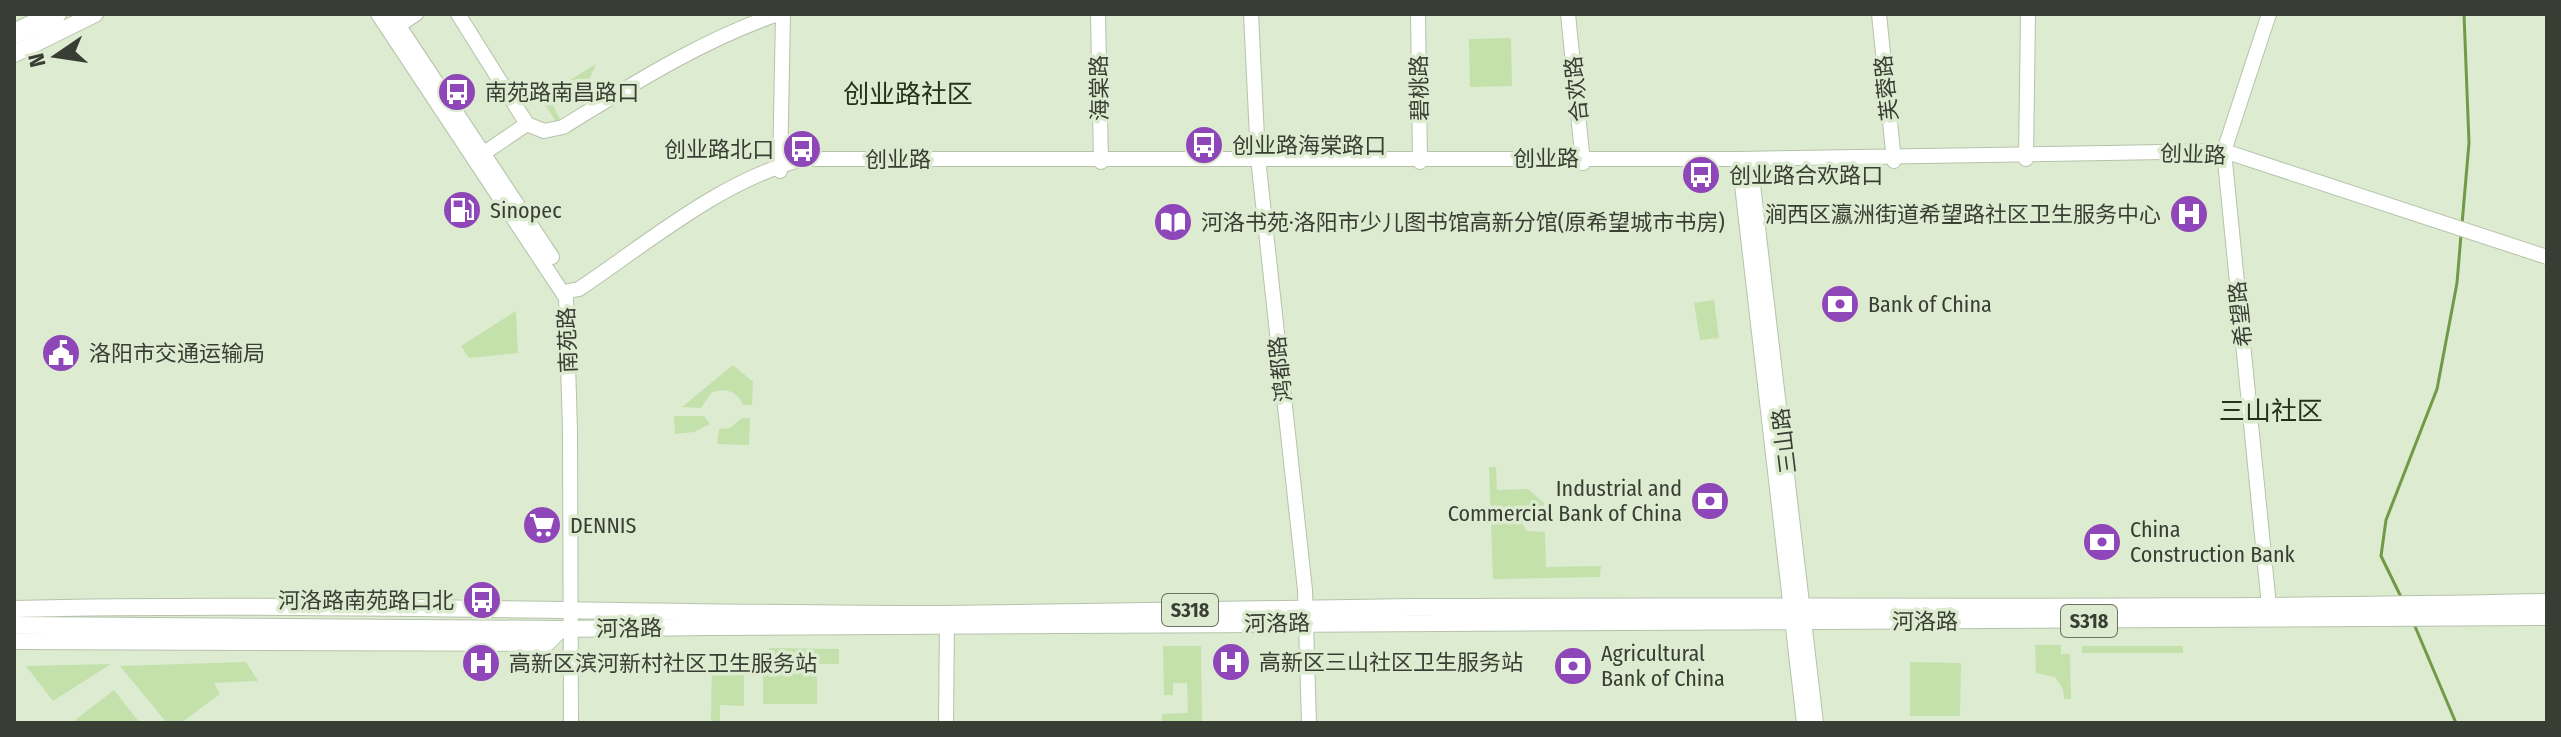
<svg xmlns="http://www.w3.org/2000/svg" width="2561" height="737" font-family="'Fira Sans Condensed','Noto Sans SC',sans-serif">
  <style>
    .green { fill: #c4e1ab }
    .lines { fill: none; stroke-linecap: round; stroke-linejoin: round }
    .stream { stroke: #719a48; stroke-width: 3 }
    .minor-casing { stroke: #b5c3aa; stroke-width: 16 }
    .major-casing { stroke: #b5c3aa; stroke-width: 18 }
    .highway-casing { stroke: #b5c3aa; stroke-width: 22 }
    .minor { stroke: #fff; stroke-width: 14 }
    .major { stroke: #fff; stroke-width: 16 }
    .highway { stroke: #fff; stroke-width: 20 }
    .labels { text-anchor: middle; stroke-width: 7; stroke-linejoin: round; paint-order: stroke }
    .shield { fill: #ddebd1; stroke: #6a7263; stroke-width: 2 }
    .shield-label { font-size: 20px; font-weight: bold; fill: #393e34 }
    .street-label { font-size: 22px; fill: #393e34; stroke: #ddebd1 }
    .poi-label { font-size: 22px; fill: #393e34; stroke: #ddebd1; text-anchor: start }
    .quarter-label { font-size: 26px; fill: #26311d; stroke: #ddebd1 }
  </style>
  <rect width="100%" height="100%" fill="#ddebd1"/>
  <path class="green" d="M1511 38 1512 86 1470 87 1469 39Z
    M596 64 590 78 563 94 565 98 553 106 560 119 556 122 541 98Z
    M1714 300 1719 338 1700 340 1694 303Z
    M516 311 518 353 469 358 461 346Z
    M733 365 753 382 752 405H743C737 391 725 387 711 393L701 408 682 407Z
    M674 416H704L710 424 694 432 675 434Z
    M742 418H750L749 445 717 444 719 429 730 428Z
    M1489 467H1496L1497 490 1528 489 1544 503V513L1526 515 1522 523 1527 531 1545 532 1546 567 1601 566 1600 577 1493 579Z
    M2035 645H2061V654H2070L2071 699H2064L2063 689 2055 677 2036 673Z
    M1163 646H1201L1202 723H1162V714L1188 713 1187 683H1173V695H1164Z
    M2082 646H2183V653H2082Z
    M769 648 839 649V664H817V704H763V655H769Z
    M712 657 744 658V706L720 705V723H711Z
    M246 662 258 681 214 683 220 694 181 723H167L120 666Z
    M1910 662 1961 663 1960 716H1910Z
    M111 664 53 701 26 666Z
    M114 690 140 723H76L74 721Z"/>
  <g class="lines">
    <path class="stream" d="M2462 224 2469 143 2464 14
      M2402 599 2381 556 2386 520 2437 389 2457 283 2461 235
      M2414 624 2456 723"/>
    <g class="minor-casing">
      <path id="minor" d="M378 14 566 298 570 430 571 723
        M391 14 552 257
        M458 14 527 124 544 131 563 127C633 84 700 41 778 14
        M1098 14 1101 162
        M1251 14 1258 158 1305 590 1309 723
        M1418 14 1420 162
        M1568 14 1583 163
        M1879 14 1894 161
        M2269 14 2224 151 2270 616
        M396 27 416 14
        M484 153 527 124
        M1739 159 1804 723
        M1750 159 1816 723
        M2026 159 2028 14
        M780 171 783 14
        M564 292 579 289C649 242 720 181 803 159H1739L2224 151 2547 257
        M946 723 947 618"/>
    </g>
    <g class="major-casing">
      <path id="major" d="M14 54 95 14
        M14 609C324 602 633 614 943 614 1100 613 1257 608 1414 607 1792 605 2169 610 2547 602
        M14 625 561 629
        M14 641 547 643 561 629 708 627 2547 617"/>
    </g>
    <g class="highway-casing">
      <path id="highway" d="M14 34 56 14"/>
    </g>
    <use href="#minor" class="minor"/>
    <use href="#major" class="major"/>
    <use href="#highway" class="highway"/>
  </g>
  <defs>
    <g id="bus-disc" transform="scale(2)"><circle r="9.5" fill="#8f46b9" stroke="#ddebd1"/><path d="M-5-6H5V4H4V6H2V4H-2V6H-4V4H-5ZM-3.5-4V0h7V-4ZM-3.5 1.2v1.5H-2V1.2ZM2 1.2v1.5H3.5V1.2Z" fill="#fff"/></g>
    <g id="fuel-disc" transform="scale(2)"><circle r="9.5" fill="#8f46b9" stroke="#ddebd1"/><path d="M-5.5-6h7V0h2V4h1.3V-2.5L3-4.5l.8-.8L6-3V5H2.5V1h-1V6h-7ZM-4.2-4.7v3.2H.2V-4.7Z" fill="#fff"/></g>
    <g id="hospital-disc" transform="scale(2)"><circle r="9.5" fill="#8f46b9" stroke="#ddebd1"/><path d="M-5-5h3v3.5h4V-5h3V5h-3V1.5h-4V5h-3Z" fill="#fff"/></g>
    <g id="library-disc" transform="scale(2)"><circle r="9.5" fill="#8f46b9" stroke="#ddebd1"/><path d="M-6-4Q-3-5.5-.7-3.5V5Q-3 3-6 4ZM6-4Q3-5.5 .7-3.5V5Q3 3 6 4Z" fill="#fff"/></g>
    <g id="bank-disc" transform="scale(2)"><circle r="9.5" fill="#8f46b9" stroke="#ddebd1"/><path d="M-6-4H6V4H-6ZM0-2.3a2.3 2.3 0 1 0 0 4.6a2.3 2.3 0 1 0 0-4.6Z" fill="#fff"/></g>
    <g id="civic-disc" transform="scale(2)"><circle r="9.5" fill="#8f46b9" stroke="#ddebd1"/><path d="M-.6-6.5H3V-4.5H.6V-3L4-1V1h2V6H-6V1h2V-1L-.6-3ZM-1.2 2.5V6h2.4V2.5Z" fill="#fff"/></g>
    <g id="supermarket-disc" transform="scale(2)"><circle r="9.5" fill="#8f46b9" stroke="#ddebd1"/><path d="M-6-5.5h2.5l.6 2H6L4.5 2H-2.5L-4.4-4H-6ZM-1.5 3.2a1.3 1.3 0 1 0 .1 0ZM3 3.2a1.3 1.3 0 1 0 .1 0Z" fill="#fff"/></g>
  </defs>
  <g fill-rule="evenodd">
    <use href="#bus-disc" x="457" y="92"/>
    <use href="#bus-disc" x="1204" y="145"/>
    <use href="#bus-disc" x="802" y="149"/>
    <use href="#bus-disc" x="1701" y="175"/>
    <use href="#fuel-disc" x="462" y="210"/>
    <use href="#hospital-disc" x="2189" y="214"/>
    <use href="#library-disc" x="1173" y="222"/>
    <use href="#bank-disc" x="1840" y="304"/>
    <use href="#civic-disc" x="61" y="353"/>
    <use href="#bank-disc" x="1710" y="501"/>
    <use href="#supermarket-disc" x="542" y="525"/>
    <use href="#bank-disc" x="2102" y="542"/>
    <use href="#bus-disc" x="482" y="600"/>
    <use href="#hospital-disc" x="1231" y="662"/>
    <use href="#hospital-disc" x="481" y="663"/>
    <use href="#bank-disc" x="1573" y="666"/>
  </g>
  <g class="labels">
    <g class="shield">
      <rect x="1162" y="594" width="56" height="32" rx="6"/>
      <rect x="2061" y="605" width="56" height="32" rx="6"/>
    </g>
    <g class="shield-label">
      <text x="1190" y="617">S318</text>
      <text x="2089" y="628">S318</text>
    </g>
    <g class="street-label">
      <text transform="translate(1099 88) rotate(-91)" y="8">海棠路</text>
      <text transform="translate(1419 88) rotate(-91)" y="8">碧桃路</text>
      <text transform="translate(1886 88) rotate(-96)" y="8">芙蓉路</text>
      <text transform="translate(1576 89) rotate(-96)" y="8">合欢路</text>
      <text transform="translate(2193 154) rotate(2)" y="8">创业路</text>
      <text x="1546" y="166">创业路</text>
      <text x="898" y="167">创业路</text>
      <text transform="translate(2240 314) rotate(-96)" y="8">希望路</text>
      <text transform="translate(567 340) rotate(-92)" y="8">南苑路</text>
      <text transform="translate(1280 369) rotate(-96)" y="8">鸿都路</text>
      <text transform="translate(1784 441) rotate(-97)" y="8">三山路</text>
      <text x="1925" y="629">河洛路</text>
      <text transform="translate(1277 623) rotate(-1)" y="8">河洛路</text>
      <text transform="translate(629 628) rotate(-1)" y="8">河洛路</text>
    </g>
    <g class="poi-label">
      <text x="485" y="100">南苑路南昌路口</text>
      <text x="1232" y="153">创业路海棠路口</text>
      <text x="774" y="157" text-anchor="end">创业路北口</text>
      <text x="1729" y="183">创业路合欢路口</text>
      <text x="490" y="218">Sinopec</text>
      <text x="2161" y="222" text-anchor="end">涧西区瀛洲街道希望路社区卫生服务中心</text>
      <text x="1201" y="230">河洛书苑·洛阳市少儿图书馆高新分馆(原希望城市书房)</text>
      <text x="1868" y="312">Bank of China</text>
      <text x="89" y="361">洛阳市交通运输局</text>
      <text x="1682" y="496" text-anchor="end">Industrial and<tspan x="1682" dy="25">Commercial Bank of China</tspan></text>
      <text x="570" y="533">DENNIS</text>
      <text x="2130" y="537">China<tspan x="2130" dy="25">Construction Bank</tspan></text>
      <text x="454" y="608" text-anchor="end">河洛路南苑路口北</text>
      <text x="1601" y="661">Agricultural<tspan x="1601" dy="25">Bank of China</tspan></text>
      <text x="1259" y="670">高新区三山社区卫生服务站</text>
      <text x="509" y="671">高新区滨河新村社区卫生服务站</text>
    </g>
    <g class="quarter-label">
      <text x="908" y="103">创业路社区</text>
      <text x="2271" y="420">三山社区</text>
    </g>
  </g>
  <rect width="2561" height="737" fill="none" stroke="#393e34" stroke-width="32"/>
  <g transform="translate(56 56) rotate(257)" stroke="#ddebd1" stroke-width="6" paint-order="stroke">
  <path d="M0-6L14 30L0 20L-14 30Z" fill="#393e34"/>
  <text y="-12" font-size="22" font-weight="bold" text-anchor="middle" fill="#393e34">N</text>
  </g>
</svg>
